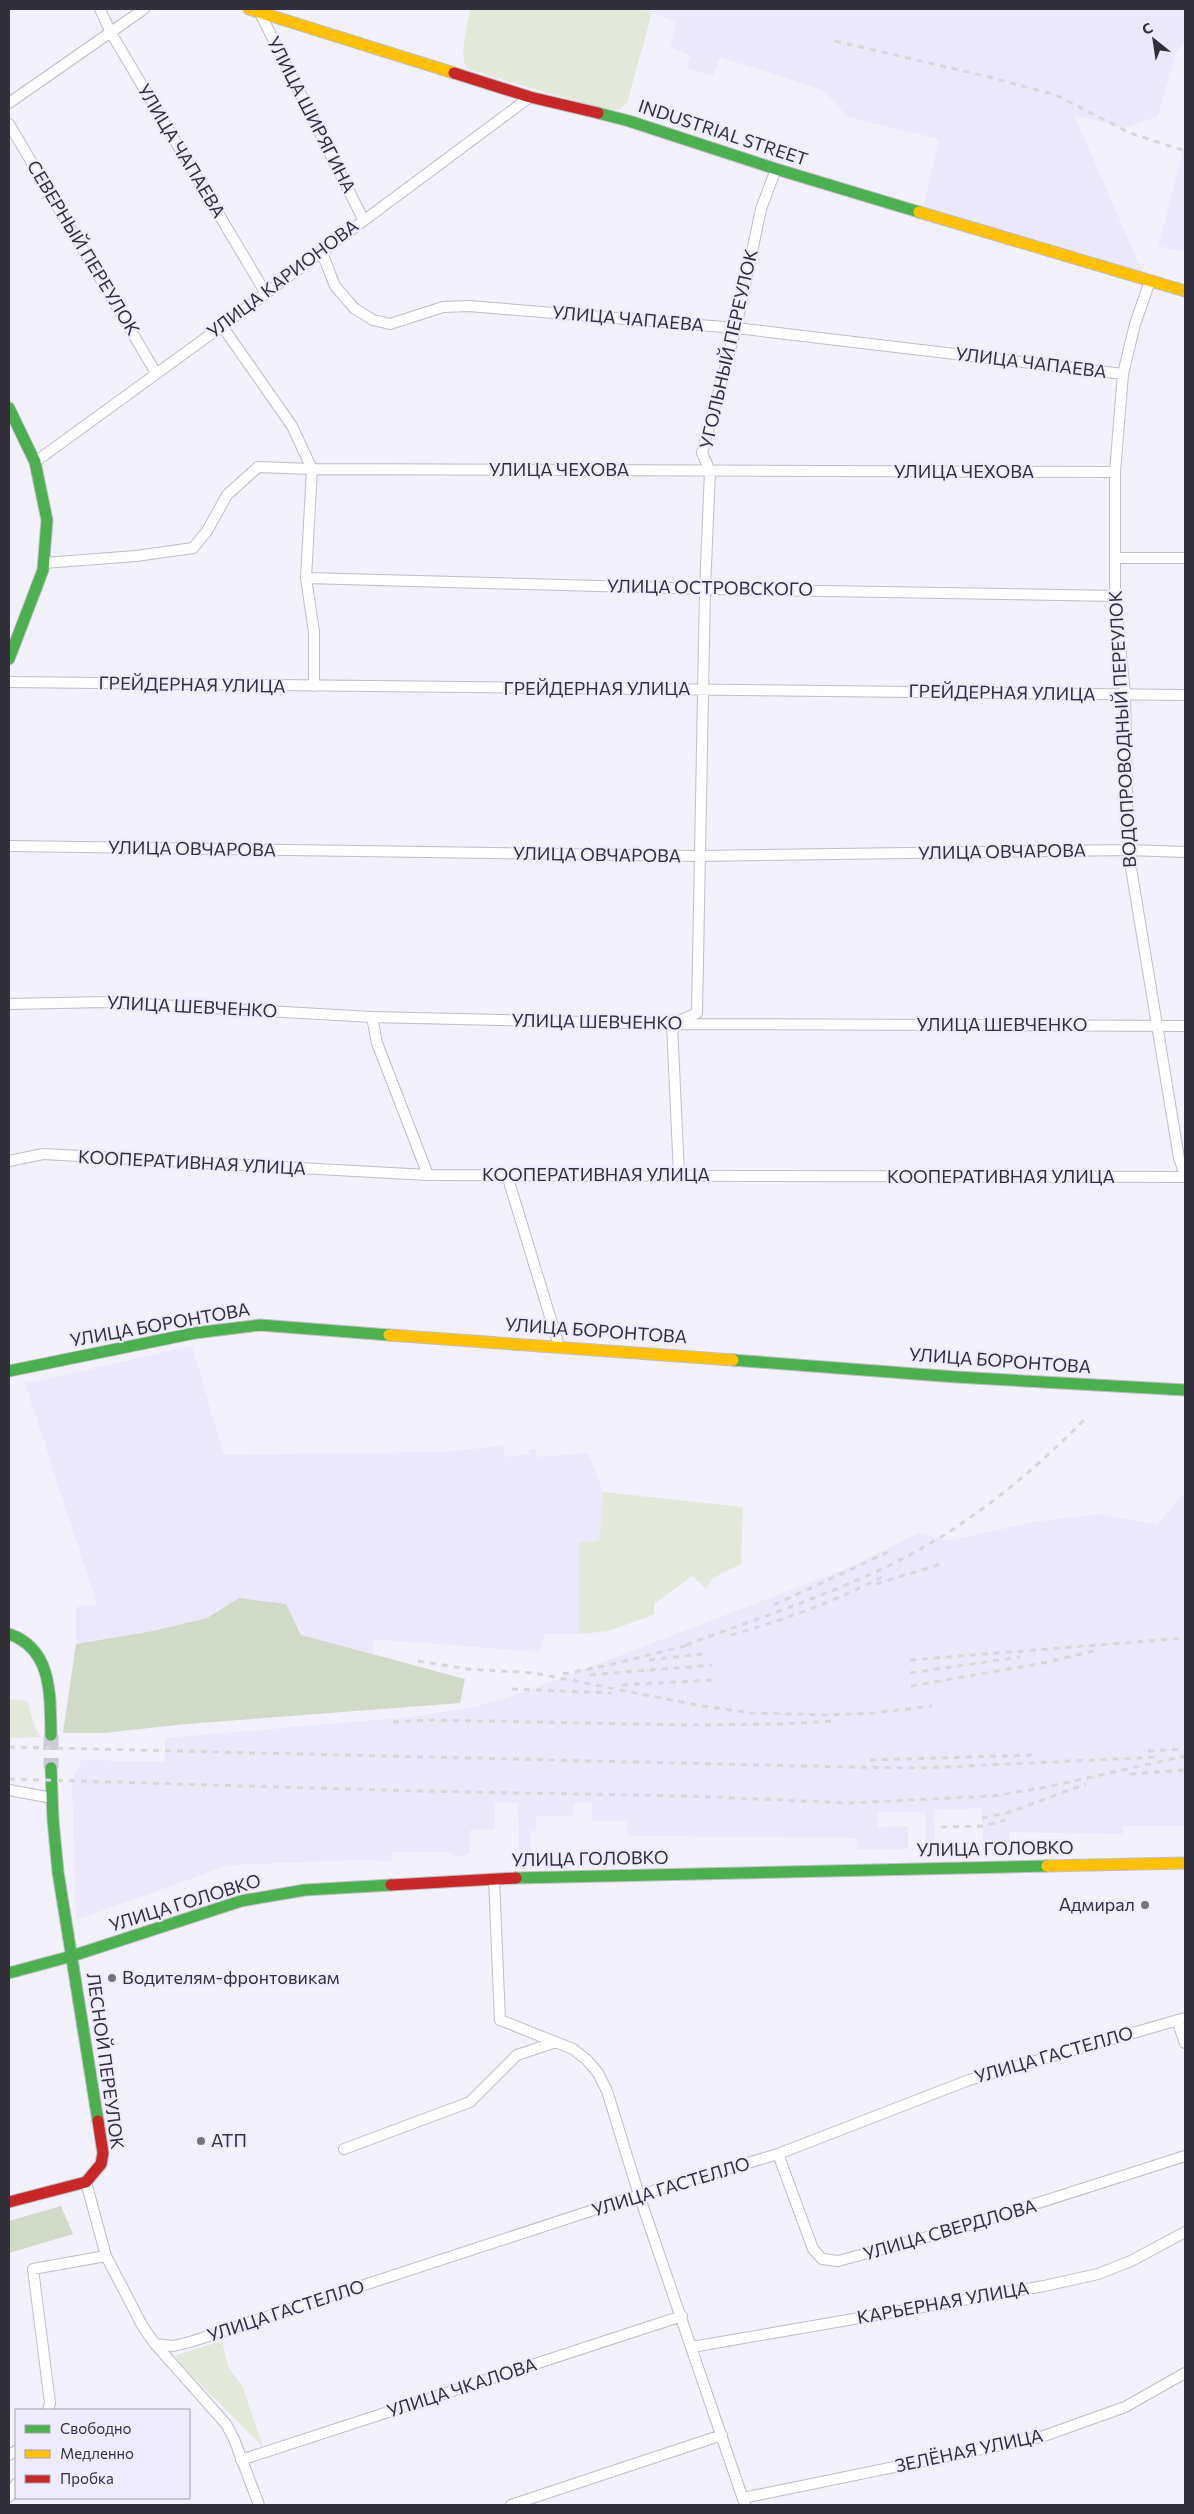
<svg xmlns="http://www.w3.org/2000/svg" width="1194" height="2514" font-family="Commissioner,sans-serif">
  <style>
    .built { fill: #ebe8fb }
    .green { fill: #e2e9db }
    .forest { fill: #d1d9c8 }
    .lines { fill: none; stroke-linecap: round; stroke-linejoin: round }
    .secondary-tunnel { stroke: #cccad4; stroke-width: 15; stroke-dasharray: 15 8; stroke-linecap: butt }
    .street-casing { stroke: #c0bec7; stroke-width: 12 }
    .fast-casing { stroke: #c0bec7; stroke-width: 13 }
    .slow-casing { stroke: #c0bec7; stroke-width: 13 }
    .jam-casing { stroke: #c0bec7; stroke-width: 13 }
    .street { stroke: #fdfdfe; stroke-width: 10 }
    .fast { stroke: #4caf50; stroke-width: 11 }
    .slow { stroke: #ffc107; stroke-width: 11 }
    .jam { stroke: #c62828; stroke-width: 11 }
    .rail { stroke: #d8d8db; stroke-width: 3; stroke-dasharray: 6 6; stroke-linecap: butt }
    .poi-dot { fill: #75737d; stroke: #efebff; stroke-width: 2 }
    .labels { text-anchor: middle; stroke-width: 4.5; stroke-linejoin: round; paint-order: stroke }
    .street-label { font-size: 18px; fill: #32303a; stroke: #efebff }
    .poi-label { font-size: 18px; fill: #32303a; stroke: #efebff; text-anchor: start }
  </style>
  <rect width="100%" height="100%" fill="#f2f0fa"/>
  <path class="built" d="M640 9 1185 10V41L1176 53 1158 116 1125 128 1074 115 1146 280 922 213 939 139 848 117 822 90 720 57 713 76 687 68 691 56 670 47 676 22Z
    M1185 143V252L1158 246Z
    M192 1346 224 1455 443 1452 502 1446 505 1457 529 1454V1450L536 1449 537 1457 588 1453 603 1492 599 1541 579 1542V1634H544L540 1652 374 1639 372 1656 300 1635 239 1598 207 1618 153 1631 76 1644V1607L97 1604 25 1384Z
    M1185 1492V1826H1123V1834H1113L1009 1832V1846L983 1847 982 1808 934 1810 935 1849H926L925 1812H878V1827L908 1826V1849H857L856 1838 628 1836 627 1821H592V1803H573V1816H536V1831H531V1854L519 1852 518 1803H495V1829L470 1830V1853L455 1858 452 1852H392L391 1861 359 1860 229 1865 76 1920 72 1781 82 1760 165 1762V1738L411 1717 471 1708 519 1694 848 1568 919 1533 949 1541 1033 1522 1100 1514 1157 1525Z"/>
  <path class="green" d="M470 9H640L652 13 627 103 619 109 609 111 467 69C458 54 468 26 470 9Z
    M603 1492 743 1507 741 1564 713 1578 706 1589 692 1576 654 1604 655 1614 609 1631 579 1634V1542L599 1541Z
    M9 1699 28 1701 33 1723 41 1737 9 1738Z
    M222 2341 228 2367 242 2385 263 2447 179 2363 176 2355Z"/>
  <path class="forest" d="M239 1598 286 1604 301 1635 465 1679 460 1703 186 1724 103 1733H63L76 1644 153 1631 207 1618Z
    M61 2206 73 2234 9 2253V2221Z"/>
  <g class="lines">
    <path class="secondary-tunnel" d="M51 1735V1768"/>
    <g class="street-casing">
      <path id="street" d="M100 9 111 33 265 292
        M259 11 363 219
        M9 103 144 9
        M9 124 156 373
        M321 250 335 286 354 308 373 320 390 324 443 307 469 306 736 328 1123 374
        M1150 281 1135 324 1123 374 1115 472V596L1125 694 1128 850 1179 1158 1185 1175
        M222 326 292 426 312 469 306 578 314 632V686
        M35 462 222 326 530 97
        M1115 558H1185
        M44 563 136 556 193 548 207 531 227 495 258 467 312 469 1115 472
        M306 578 705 589 1115 596
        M9 682 1185 695
        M9 846 699 856 1128 850 1185 852
        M9 1004 107 1002 372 1017 672 1024 1185 1026
        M372 1017 377 1043 428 1175
        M9 1161 43 1154 428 1175 1185 1177
        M507 1175 559 1346
        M679 1175 672 1024 697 1013 705 589 710 471 702 453 736 328 761 209 776 169
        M9 1790 52 1798
        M494 1879 500 2020 573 2049 587 2060 598 2073 607 2091 639 2195 745 2505
        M1177 2020 1185 2043
        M344 2149 470 2102 517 2055 556 2042
        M778 2154 813 2249 822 2259 838 2261 957 2229 1185 2156
        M106 2256 143 2327 155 2344 226 2424 234 2439 259 2505
        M155 2344 173 2346 190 2342 639 2195 778 2154 969 2080 1185 2018
        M692 2347 1044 2286 1098 2274 1131 2261 1185 2232
        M48 2410 50 2403 33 2269 106 2256 86 2182
        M9 2455 16 2451
        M241 2460 682 2316
        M9 2497 16 2484
        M743 2498 1041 2437 1125 2407 1185 2373
        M511 2505 722 2435"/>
    </g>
    <g class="fast-casing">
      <path id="fast" d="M598 113 629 121 776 169 919 212
        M9 408 35 462 47 520 43 570 9 659
        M733 1360 956 1377 1185 1390
        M9 1371 195 1333 260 1325 389 1335
        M9 1634C53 1649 50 1696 51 1735
        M51 1768 53 1820 58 1872 98 2121
        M516 1878 1047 1866
        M9 1973 72 1956 241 1901 305 1890 391 1885"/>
    </g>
    <g class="slow-casing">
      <path id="slow" d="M249 9 454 73
        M919 212 1185 291
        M389 1335 733 1360
        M1047 1866 1185 1863"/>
    </g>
    <g class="jam-casing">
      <path id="jam" d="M454 73 530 97 598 113
        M391 1885 516 1878
        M9 2202 86 2182 101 2164 103 2153 98 2121"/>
    </g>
    <use href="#street" class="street"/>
    <use href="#fast" class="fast"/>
    <use href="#slow" class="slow"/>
    <use href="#jam" class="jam"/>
    <path class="rail" d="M835 41 989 77 1056 95 1130 133 1185 151
      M876 1584 944 1563
      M774 1605 888 1552
      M731 1635C784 1620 833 1602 882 1577
      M686 1645C748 1622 812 1601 873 1573 954 1537 1024 1481 1086 1418
      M649 1660 703 1654
      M910 1660 1185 1638
      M418 1661 468 1669 534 1673 697 1705 750 1713 830 1715 874 1713 932 1706
      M910 1673 1020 1657
      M563 1674 614 1664 692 1644
      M590 1675 712 1665
      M622 1685 712 1680
      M911 1686 1043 1663 1098 1650
      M512 1689 612 1693
      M393 1722 433 1720 684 1725 782 1724 835 1721
      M9 1747 845 1767 923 1768 1158 1757
      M1148 1751 1185 1749
      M870 1760 1035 1755
      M1130 1774 1185 1770
      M9 1779 416 1791 688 1796 849 1803 993 1796 1047 1787 1185 1756
      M982 1818 1007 1813 1086 1784
      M941 1827 983 1826 1006 1820"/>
  </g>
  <g class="poi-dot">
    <circle cx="1145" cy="1905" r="5"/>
    <circle cx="112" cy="1978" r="5"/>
    <circle cx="201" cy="2141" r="5"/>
  </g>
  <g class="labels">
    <g class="street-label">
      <text transform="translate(311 115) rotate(63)" y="6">УЛИЦА ШИРЯГИНА</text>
      <text transform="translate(723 133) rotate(18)" y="6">INDUSTRIAL STREET</text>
      <text transform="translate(181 151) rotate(59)" y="6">УЛИЦА ЧАПАЕВА</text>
      <text transform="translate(83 248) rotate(59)" y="6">СЕВЕРНЫЙ ПЕРЕУЛОК</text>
      <text transform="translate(283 279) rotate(-37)" y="6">УЛИЦА КАРИОНОВА</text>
      <text transform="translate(628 319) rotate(5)" y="6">УЛИЦА ЧАПАЕВА</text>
      <text transform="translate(729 349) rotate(-77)" y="6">УГОЛЬНЫЙ ПЕРЕУЛОК</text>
      <text transform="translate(1031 363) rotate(7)" y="6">УЛИЦА ЧАПАЕВА</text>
      <text x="559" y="476">УЛИЦА ЧЕХОВА</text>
      <text x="964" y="478">УЛИЦА ЧЕХОВА</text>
      <text transform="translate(710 588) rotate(1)" y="6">УЛИЦА ОСТРОВСКОГО</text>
      <text transform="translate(192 685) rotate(1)" y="6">ГРЕЙДЕРНАЯ УЛИЦА</text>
      <text x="597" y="695">ГРЕЙДЕРНАЯ УЛИЦА</text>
      <text transform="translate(1002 693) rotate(1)" y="6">ГРЕЙДЕРНАЯ УЛИЦА</text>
      <text transform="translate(1123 729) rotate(-93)" y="6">ВОДОПРОВОДНЫЙ ПЕРЕУЛОК</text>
      <text transform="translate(192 849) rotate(1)" y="6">УЛИЦА ОВЧАРОВА</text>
      <text transform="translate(1002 852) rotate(-1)" y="6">УЛИЦА ОВЧАРОВА</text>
      <text transform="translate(597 855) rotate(1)" y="6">УЛИЦА ОВЧАРОВА</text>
      <text transform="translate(192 1007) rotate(3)" y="6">УЛИЦА ШЕВЧЕНКО</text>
      <text transform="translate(597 1022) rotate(1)" y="6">УЛИЦА ШЕВЧЕНКО</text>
      <text x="1002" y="1031">УЛИЦА ШЕВЧЕНКО</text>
      <text transform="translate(192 1163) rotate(3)" y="6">КООПЕРАТИВНАЯ УЛИЦА</text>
      <text x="596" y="1181">КООПЕРАТИВНАЯ УЛИЦА</text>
      <text x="1001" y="1183">КООПЕРАТИВНАЯ УЛИЦА</text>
      <text transform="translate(160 1325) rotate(-10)" y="6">УЛИЦА БОРОНТОВА</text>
      <text transform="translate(596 1331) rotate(4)" y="6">УЛИЦА БОРОНТОВА</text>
      <text transform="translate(1000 1361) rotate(4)" y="6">УЛИЦА БОРОНТОВА</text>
      <text transform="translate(995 1849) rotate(-1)" y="6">УЛИЦА ГОЛОВКО</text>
      <text transform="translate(590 1859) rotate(-1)" y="6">УЛИЦА ГОЛОВКО</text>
      <text transform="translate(185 1903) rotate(-17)" y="6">УЛИЦА ГОЛОВКО</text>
      <text transform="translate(1054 2055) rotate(-16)" y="6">УЛИЦА ГАСТЕЛЛО</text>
      <text transform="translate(105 2061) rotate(82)" y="6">ЛЕСНОЙ ПЕРЕУЛОК</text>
      <text transform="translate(671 2187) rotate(-17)" y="6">УЛИЦА ГАСТЕЛЛО</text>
      <text transform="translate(950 2230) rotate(-16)" y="6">УЛИЦА СВЕРДЛОВА</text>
      <text transform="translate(943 2303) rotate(-10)" y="6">КАРЬЕРНАЯ УЛИЦА</text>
      <text transform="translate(286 2311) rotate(-18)" y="6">УЛИЦА ГАСТЕЛЛО</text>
      <text transform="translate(462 2388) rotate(-18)" y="6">УЛИЦА ЧКАЛОВА</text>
      <text transform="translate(969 2451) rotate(-12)" y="6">ЗЕЛЁНАЯ УЛИЦА</text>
    </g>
    <g class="poi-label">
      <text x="1135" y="1911" text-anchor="end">Адмирал</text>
      <text x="122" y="1984">Водителям-фронтовикам</text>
      <text x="211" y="2147">АТП</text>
    </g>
  </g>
  <rect width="1194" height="2514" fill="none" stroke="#32303a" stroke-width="20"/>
  <rect x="15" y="2409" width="175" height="90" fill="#efebff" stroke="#a3a0b0"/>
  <rect x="25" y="2425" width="25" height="8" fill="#4caf50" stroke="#a3a0b0"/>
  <text x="60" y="2434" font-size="15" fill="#32303a">Свободно</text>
  <rect x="25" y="2450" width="25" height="8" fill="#ffc107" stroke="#a3a0b0"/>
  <text x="60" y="2459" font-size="15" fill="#32303a">Медленно</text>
  <rect x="25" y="2475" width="25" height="8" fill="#c62828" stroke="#a3a0b0"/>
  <text x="60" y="2484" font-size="15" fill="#32303a">Пробка</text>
  <g transform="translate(1154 40) rotate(330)" stroke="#efebff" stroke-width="4" paint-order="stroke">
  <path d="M0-4L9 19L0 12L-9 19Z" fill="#32303a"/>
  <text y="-8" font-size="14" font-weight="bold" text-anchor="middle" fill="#32303a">С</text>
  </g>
</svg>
